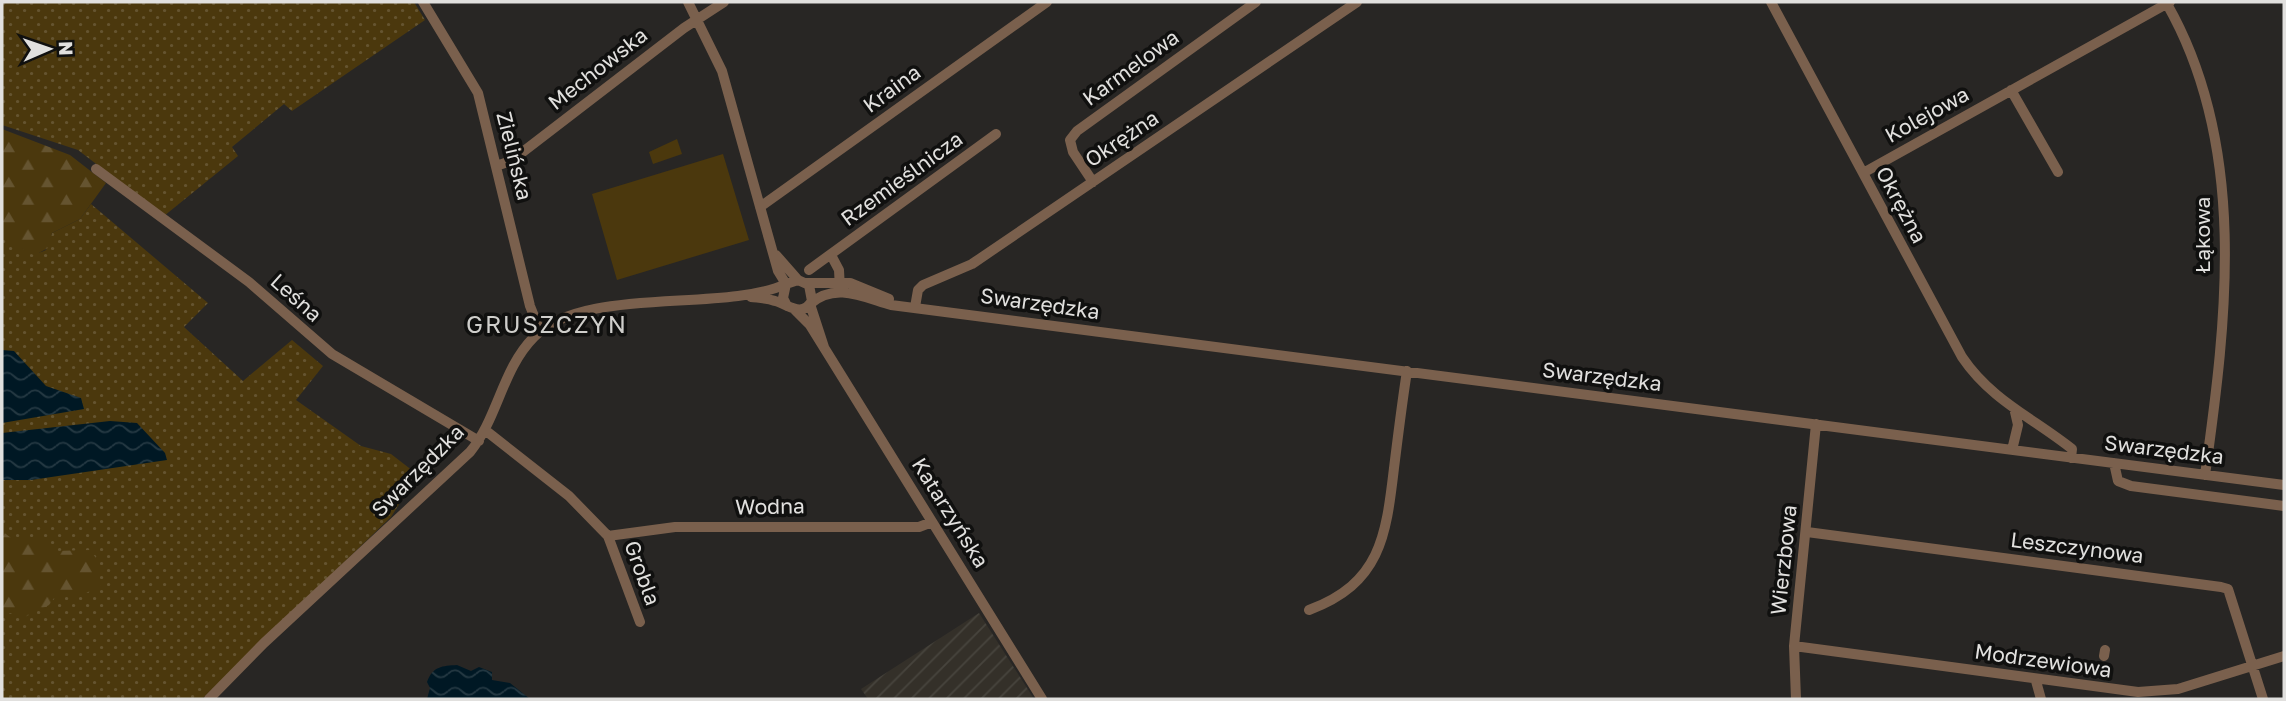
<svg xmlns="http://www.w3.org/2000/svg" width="2286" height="701" font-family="'Golos Text',sans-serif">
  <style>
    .industrial { fill: url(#industrial-furrows) }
    .grass { fill: url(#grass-dots) }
    .forest { fill: url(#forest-firs) }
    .park { fill: #4b380d }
    .water { fill: url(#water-waves) }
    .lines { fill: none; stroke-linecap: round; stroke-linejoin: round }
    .minor { stroke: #7a604d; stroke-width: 10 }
    .labels { text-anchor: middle; stroke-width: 7; stroke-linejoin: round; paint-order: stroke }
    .street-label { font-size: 21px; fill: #e1e0de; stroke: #10100f }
    .quarter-label { font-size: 24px; letter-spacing: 2px; fill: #cfcecb; stroke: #10100f }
  </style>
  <defs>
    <pattern id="industrial-furrows" width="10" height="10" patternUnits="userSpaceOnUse" patternTransform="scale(1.75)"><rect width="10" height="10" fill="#343029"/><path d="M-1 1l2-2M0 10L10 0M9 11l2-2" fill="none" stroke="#47443d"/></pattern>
    <pattern id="grass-dots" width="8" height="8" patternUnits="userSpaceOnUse" patternTransform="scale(1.75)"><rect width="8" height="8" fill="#4b380d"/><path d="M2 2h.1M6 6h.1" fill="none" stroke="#655430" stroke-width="1.8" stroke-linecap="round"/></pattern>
    <pattern id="forest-firs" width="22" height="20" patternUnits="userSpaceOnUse" patternTransform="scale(1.75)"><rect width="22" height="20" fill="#4b380d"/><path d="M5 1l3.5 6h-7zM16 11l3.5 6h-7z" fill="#655430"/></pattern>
    <pattern id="water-waves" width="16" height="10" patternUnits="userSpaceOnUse" patternTransform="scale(1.75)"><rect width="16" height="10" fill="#001824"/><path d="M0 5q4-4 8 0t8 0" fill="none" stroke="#253943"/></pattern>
  </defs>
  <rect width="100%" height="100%" fill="#282624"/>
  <path class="industrial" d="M979 613 1034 699H868L861 689Z"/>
  <path class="grass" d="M2 2H414L425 20 292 111 284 104 232 147 238 156 164 216 78 150 2 125Z
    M91 204 208 303 184 327 243 381 292 340 323 366 296 400 361 446 391 454 413 471 407 492 391 517 202 699H2V231C21 241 23 261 46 250L52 233 80 219Z"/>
  <path class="forest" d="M2 129 70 155 106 183 80 219 52 233 48 248 35 255 27 253 2 231Z
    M2 531 15 541 41 538 56 551 90 550 96 558 101 585 77 598 57 594 49 605 23 618 10 613 2 617Z"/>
  <path class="park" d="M677 139 682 154 653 164 649 152Z
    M723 154 749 240 617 280 592 194Z"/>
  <path class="water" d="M2 350 14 351 46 386 81 398 84 409 2 423Z
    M110 421 137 423 165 453 167 460 31 480H2V433Z
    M457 665 471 671 479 667 492 672V680L510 683 530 699H427L430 688 427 682C433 666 442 666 457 665Z"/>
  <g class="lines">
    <path class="minor" d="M423 2 478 93 530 306 540 331
      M1771 2 1962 357C1991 400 2033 418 2072 449L2071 458
      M2167 4C2248 146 2227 319 2205 475
      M2011 90 2058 172
      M496 166 511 161 684 28 724 2
      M96 169 249 282 332 354 479 441
      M1863 173 2170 2
      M1093 182 1073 152 1070 140 1077 131 1256 2
      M760 207 1047 2
      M776 255 798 280
      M831 255 839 270 840 289
      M809 270 996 134
      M806 283H850L889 299
      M751 297C759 298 767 298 775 301 790 305 801 318 812 301L809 285 798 280 786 284 783 298 787 306
      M915 307 918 290 923 285 972 264 1357 2
      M795 310 810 325 1042 699
      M824 347 810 304C835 282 863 297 891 305L2284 485
      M485 430 569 496 608 536 640 622
      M2012 450 2018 425 2015 412
      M2114 463 2118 481 2131 486 2284 506
      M1807 532 2221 587 2228 589 2263 699
      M608 536 675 527H919L932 522
      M1309 610C1381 583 1386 536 1394 468 1398 436 1402 403 1407 371
      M1794 646 2138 692 2178 689 2284 656
      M2104 656 2105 650
      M2036 681 2041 699
      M209 699 264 643 470 452C498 418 502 369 534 337 584 285 723 313 786 284L778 271 722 71 688 2
      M1796 699 1794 646 1816 424"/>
  </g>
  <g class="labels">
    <g class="street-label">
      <text transform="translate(1131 68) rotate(-36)" y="7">Karmelowa</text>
      <text transform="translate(598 69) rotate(-38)" y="7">Mechowska</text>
      <text transform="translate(892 89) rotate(-36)" y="7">Kraina</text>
      <text transform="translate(1927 115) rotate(-29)" y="7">Kolejowa</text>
      <text transform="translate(1122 139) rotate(-34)" y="7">Okrężna</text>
      <text transform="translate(514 156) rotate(76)" y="7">Zielińska</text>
      <text transform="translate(902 179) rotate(-36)" y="7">Rzemieślnicza</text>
      <text transform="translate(1901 205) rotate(62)" y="7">Okrężna</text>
      <text transform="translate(2203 235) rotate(-90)" y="7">Łąkowa</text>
      <text transform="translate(296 298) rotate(42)" y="7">Leśna</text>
      <text transform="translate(1040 304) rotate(8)" y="7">Swarzędzka</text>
      <text transform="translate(1602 377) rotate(7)" y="7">Swarzędzka</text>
      <text transform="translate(2164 450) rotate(7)" y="7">Swarzędzka</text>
      <text transform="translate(418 471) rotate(-45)" y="7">Swarzędzka</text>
      <text transform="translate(770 507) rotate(-1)" y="7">Wodna</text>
      <text transform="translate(950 513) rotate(58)" y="7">Katarzyńska</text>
      <text transform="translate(2077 548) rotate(7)" y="7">Leszczynowa</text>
      <text transform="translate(1784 560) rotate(-84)" y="7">Wierzbowa</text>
      <text transform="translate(642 573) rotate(70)" y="7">Grobla</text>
      <text transform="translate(2043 661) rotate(8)" y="7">Modrzewiowa</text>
    </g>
    <g class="quarter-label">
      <text x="547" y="333">GRUSZCZYN</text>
    </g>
  </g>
  <rect width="2286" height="701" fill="none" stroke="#e1e0de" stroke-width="7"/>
  <g transform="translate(49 49) rotate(88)" stroke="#10100f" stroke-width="5" paint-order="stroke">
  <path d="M0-5L12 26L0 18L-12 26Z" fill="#e1e0de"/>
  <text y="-10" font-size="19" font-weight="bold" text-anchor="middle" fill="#e1e0de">N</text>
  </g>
</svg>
